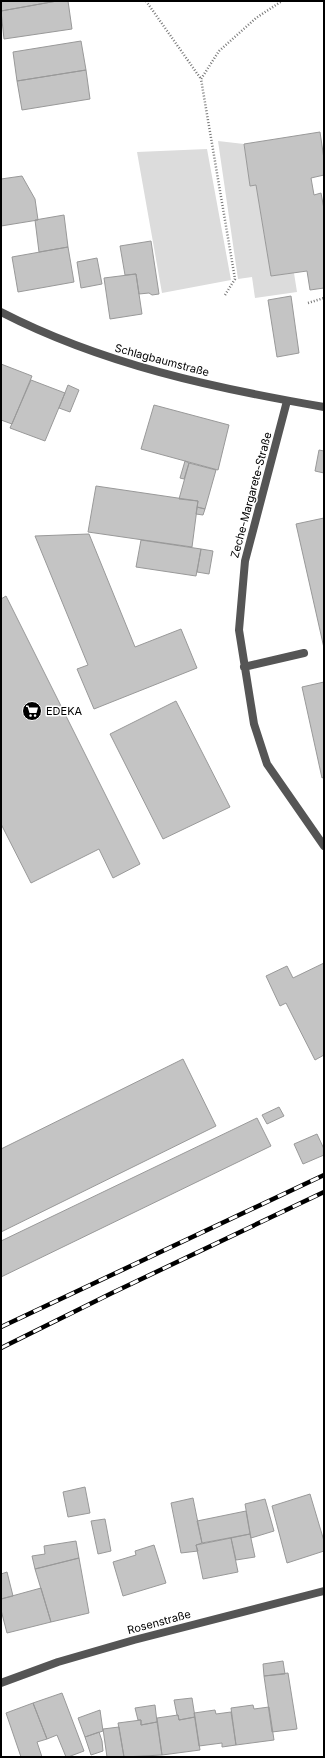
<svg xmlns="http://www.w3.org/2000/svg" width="325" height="1758" font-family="Inter,sans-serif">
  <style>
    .green { fill: #dcdcdc }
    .building { fill: #c4c4c4; stroke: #999 }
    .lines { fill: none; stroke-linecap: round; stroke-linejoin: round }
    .path { stroke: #777; stroke-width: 2.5; stroke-dasharray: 1 2; stroke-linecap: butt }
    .street { stroke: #555; stroke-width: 8 }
    .rail-casing { stroke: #000; stroke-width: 4.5 }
    .rail { stroke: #fff; stroke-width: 3; stroke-dasharray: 9; stroke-linecap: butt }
    .labels { text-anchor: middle; stroke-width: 3; stroke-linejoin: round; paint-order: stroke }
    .street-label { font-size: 11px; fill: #000; stroke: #fff }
    .poi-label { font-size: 11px; fill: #000; stroke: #fff; text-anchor: start }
  </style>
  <rect width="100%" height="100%" fill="#fff"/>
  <path class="green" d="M218 141 244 144 250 186 256 185 271 276 294 273 297 292 255 298 252 277 238 279Z
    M207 149 231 280 162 293 137 152Z"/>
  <path class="building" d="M1 1H57L1 11Z
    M57 1H68L72 29 4 39 1 11Z
    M81 41 86 70 17 81 13 52Z
    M86 70 90 99 22 110 17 81Z
    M320 132 324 159V175L311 178 314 195 321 193 324 209V288L310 290 307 271 271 276 256 185 250 186 244 144Z
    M22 176 35 199 38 220 1 226V179Z
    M64 215 68 247 39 252 35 220Z
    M151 241 159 294 152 295 149 293 139 294 136 274 125 275 120 246Z
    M68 247 74 282 18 292 12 257Z
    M97 258 102 284 81 288 77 262Z
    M136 274 142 314 110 319 104 278Z
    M291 296 299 353 277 357 268 300Z
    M1 364 32 376 12 424 1 420Z
    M31 380 65 393 45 441 10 428Z
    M68 385 79 390 70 412 59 408Z
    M154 405 229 425 218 470 141 449Z
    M319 450 324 451V473L315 471Z
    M185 461 189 463 184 479 180 478Z
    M189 463 216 470 205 509 197 507 198 501 179 499Z
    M96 486 198 501 192 547 88 532Z
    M197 507 205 509 203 515 196 514Z
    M324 518V648L296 524Z
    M89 534 135 647 181 629 197 668 94 709 77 669 88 665 35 536Z
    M141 540 201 549 196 576 136 567Z
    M201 549 213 551 209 574 197 572Z
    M6 596 140 864 113 878 99 849 31 883 1 824V599Z
    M324 682V777L322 778 302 687Z
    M176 701 230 807 163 839 110 734Z
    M324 963V1055L315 1060 286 1003 280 1006 266 976 287 966 293 978Z
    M183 1059 216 1126 1 1232V1149Z
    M279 1107 284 1116 267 1124 262 1115Z
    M257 1118 271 1146 1 1277V1241Z
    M317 1134 324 1149V1155L303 1164 294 1144Z
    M85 1487 90 1513 68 1517 63 1492Z
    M310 1494 324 1541V1551L287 1563 272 1506Z
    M193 1498 202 1543 196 1545 198 1551 181 1553 171 1503Z
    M265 1499 274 1531 251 1538 245 1504Z
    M246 1511 250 1534 202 1543 197 1521Z
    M105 1519 111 1551 98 1554 91 1521Z
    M250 1534 255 1557 236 1560 231 1538Z
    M231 1538 238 1572 203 1579 196 1545Z
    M76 1541 79 1558 35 1569 32 1556 45 1554 44 1546Z
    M154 1545 166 1583 123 1596 113 1562 136 1555 135 1551Z
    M79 1558 89 1613 51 1622 35 1569Z
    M7 1572 13 1596 1 1599V1574Z
    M41 1588 51 1622 7 1633 1 1610V1599Z
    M283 1661 285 1674 264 1676 263 1664Z
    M288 1673 297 1729 272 1732 264 1676Z
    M62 1693 84 1751 68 1757H66L57 1735 47 1739 33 1703Z
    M192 1698 195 1717 179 1720 178 1715H177L174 1700Z
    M33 1703 47 1739 37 1742 42 1757H21L6 1713Z
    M155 1705 157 1722 141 1725V1720H138L135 1708Z
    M253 1705 254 1709 269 1707 274 1740 236 1745 231 1708Z
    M100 1710 103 1731 85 1737 78 1718Z
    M215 1710 216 1714 231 1712 236 1745 222 1747V1743L199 1746 194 1713Z
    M178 1715 179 1720 195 1717 200 1750 162 1755 157 1718Z
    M141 1720V1725L157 1722 162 1755 124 1757 118 1723Z
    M119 1727 124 1757H107L103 1729Z
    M99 1732 102 1741 103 1751 91 1755 85 1737Z"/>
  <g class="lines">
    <path class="path" d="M146 1 201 79
      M225 295 235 279 201 79 219 51 256 18 282 1
      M308 303 324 298"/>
    <path class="street" d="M1 312C102 364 213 388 324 407
      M287 401 245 561 239 630 254 724 267 764 324 846
      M244 667 304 653
      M1 1683 58 1662 134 1640 324 1591"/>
    <g class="rail-casing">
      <path id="rail" d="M1 1327 324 1175
        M1 1348 112 1293 324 1192"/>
    </g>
    <use href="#rail" class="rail"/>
  </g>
  <defs>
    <g id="supermarket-disc" transform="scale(1)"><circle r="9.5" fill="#000" stroke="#fff"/><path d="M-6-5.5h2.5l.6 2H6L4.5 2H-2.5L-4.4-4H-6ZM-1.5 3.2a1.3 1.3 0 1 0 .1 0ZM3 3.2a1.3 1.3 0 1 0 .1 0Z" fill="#fff"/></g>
  </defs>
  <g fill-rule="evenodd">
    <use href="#supermarket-disc" x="32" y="711"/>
  </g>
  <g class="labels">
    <g class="street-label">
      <text transform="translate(162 360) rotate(15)" y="4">Schlagbaumstraße</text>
      <text transform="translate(251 495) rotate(-75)" y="4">Zeche-Margarete-Straße</text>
      <text transform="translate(159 1622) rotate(-15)" y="4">Rosenstraße</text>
    </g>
    <g class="poi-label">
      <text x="46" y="715">EDEKA</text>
    </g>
  </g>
  <rect width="325" height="1758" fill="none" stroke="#000000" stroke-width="4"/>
</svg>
